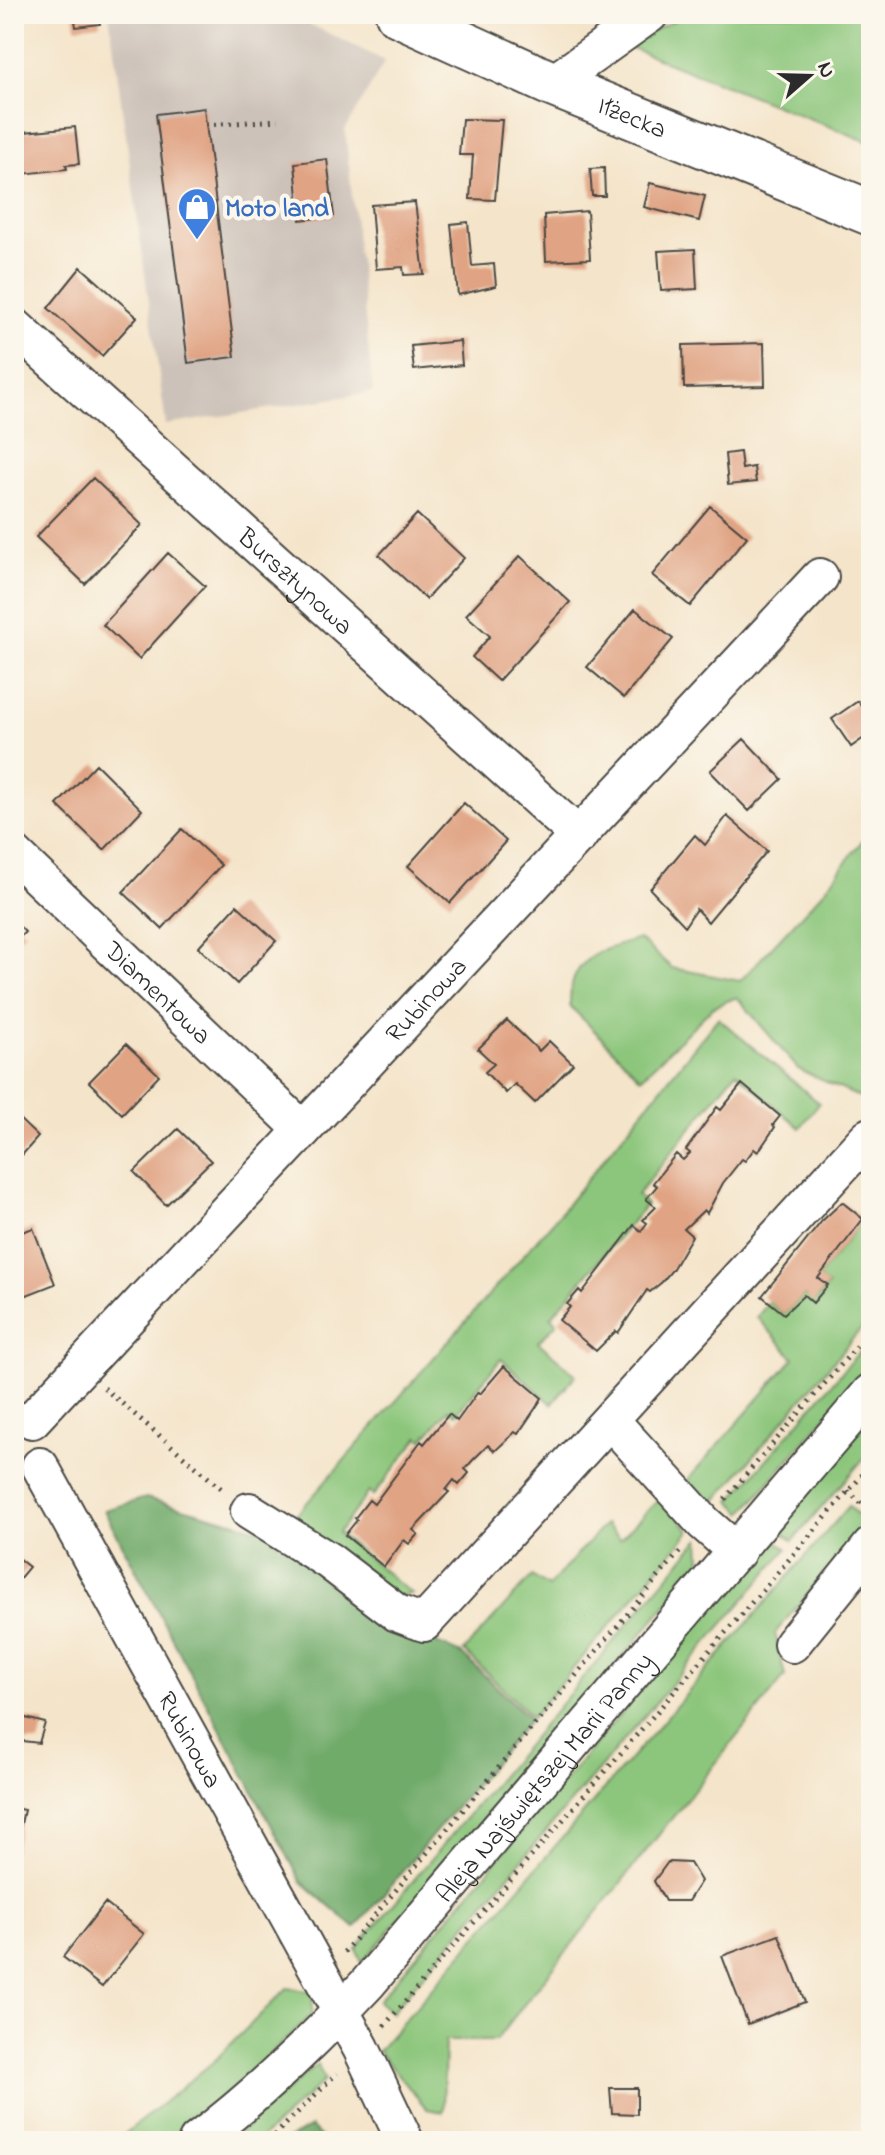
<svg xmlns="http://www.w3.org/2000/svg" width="885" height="2155" font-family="'Indie Flower',sans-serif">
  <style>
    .industrial { fill: #cdc2b9 }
    .green { fill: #8cc67b; stroke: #5c7853; stroke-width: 2 }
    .forest { fill: #71ab6b; stroke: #4e6b4b; stroke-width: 2 }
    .building { fill: #e0a383 }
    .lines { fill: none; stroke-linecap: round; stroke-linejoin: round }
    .minor-casing { stroke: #494743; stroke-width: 40 }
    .major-casing { stroke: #494743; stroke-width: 48 }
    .path { stroke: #494743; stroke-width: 5; stroke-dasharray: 2 6; stroke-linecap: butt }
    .minor { stroke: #fff; stroke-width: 36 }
    .major { stroke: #fff; stroke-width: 44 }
    .labels { text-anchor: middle; stroke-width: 8; stroke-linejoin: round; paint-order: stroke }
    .street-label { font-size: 26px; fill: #2b2b2b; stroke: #fbf7ec }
    .shop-label { font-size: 26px; font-weight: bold; fill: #366cbe; stroke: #fbf7ec; text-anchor: start }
  </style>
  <rect width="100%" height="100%" fill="#fbf7ec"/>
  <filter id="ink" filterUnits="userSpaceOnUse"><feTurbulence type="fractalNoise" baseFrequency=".0125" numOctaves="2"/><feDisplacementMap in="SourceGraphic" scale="16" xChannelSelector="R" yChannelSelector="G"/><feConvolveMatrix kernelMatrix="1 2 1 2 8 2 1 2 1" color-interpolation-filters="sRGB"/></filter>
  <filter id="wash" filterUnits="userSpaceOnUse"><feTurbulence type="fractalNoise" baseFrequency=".006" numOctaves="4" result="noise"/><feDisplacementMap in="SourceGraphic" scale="32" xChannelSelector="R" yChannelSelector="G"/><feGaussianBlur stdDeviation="1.8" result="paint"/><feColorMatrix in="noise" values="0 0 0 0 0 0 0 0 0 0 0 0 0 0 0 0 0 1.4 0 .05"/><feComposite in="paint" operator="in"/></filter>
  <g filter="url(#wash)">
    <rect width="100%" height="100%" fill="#f4e4c9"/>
    <path class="industrial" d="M109 14H289L385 61 345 130 373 392 166 425Z"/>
    <path class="green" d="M687 14H871V143L624 45Z
      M871 829V1103L798 1069 737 997 713 1007 641 1078 570 1006C569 957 598 951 639 939L672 968 740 981 824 891Z
      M718 1018 819 1103 800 1128 736 1072 637 1195 646 1205 551 1317 557 1323 538 1342 576 1375 552 1404 501 1359 456 1414 449 1409 423 1440 419 1437 373 1496 369 1492 338 1533 412 1594 388 1598 291 1521 556 1218Z
      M871 1215V1317L708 1510 686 1482 794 1358 757 1317 769 1302 784 1314 804 1295 814 1302 828 1286 818 1278 863 1219Z
      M871 1338V1363L743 1513 731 1501Z
      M871 1416V1450L793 1541 777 1527Z
      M662 1496 690 1531 532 1717 464 1651 532 1576 548 1587 605 1524 620 1539Z
      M849 1506 866 1524 775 1633 785 1676 495 2041H445L443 2112 427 2109 378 2051Z
      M771 1536 787 1549 391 2013 378 2001Z
      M700 1538 701 1561 691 1576 362 1963 356 1949Z
      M287 1988 313 1992 312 2015 202 2119 172 2141H116L213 2062Z
      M317 2064 325 2080 258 2141H230Z"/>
    <path class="forest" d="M146 1498 270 1532 400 1627 462 1654 530 1719 355 1928 301 1881 104 1510Z
      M311 2127 325 2141H285Z"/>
    <g id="blocks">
      <path class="building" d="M74 14H99L100 24 76 27Z
        M204 108 235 357 188 363 156 114Z
        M462 119 502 120 495 200 470 199 473 155H459Z
        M75 127 79 164 66 165 67 169 14 175V133Z
        M327 159 334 216 300 220 295 163Z
        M604 168 605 196H592L590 169Z
        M650 183 705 196 699 221 644 207Z
        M415 202 424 274 404 275 403 267 376 269 371 205Z
        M587 211 590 259 546 261 544 215Z
        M468 222 472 266 494 264 496 286 458 295 451 224Z
        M695 249 697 289 661 291 658 251Z
        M81 267 137 317 102 356 48 308Z
        M460 341 462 365 414 370 411 346Z
        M764 343 765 386 684 388 683 345Z
        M740 452 742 469 754 467 756 482 728 485 725 454Z
        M93 478 142 525 85 584 36 537Z
        M710 506 747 537 690 606 652 575Z
        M417 514 464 558 426 599 379 555Z
        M168 553 205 586 139 659 103 625Z
        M520 556 570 602 498 681 472 657 490 636 466 615Z
        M635 609 673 639 624 698 587 667Z
        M858 701 871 719V733L851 747 832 719Z
        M744 739 782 779 749 811 710 771Z
        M96 764 142 810 104 850 57 805Z
        M464 803 506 841 450 903 408 866Z
        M727 816 767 851 708 922 696 909 685 926 650 889 695 835 705 845Z
        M182 829 221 865 162 929 123 892Z
        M237 905 276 941 237 984 198 947Z
        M14 921 25 932 14 943Z
        M507 1020 539 1051 549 1041 573 1064 535 1103 515 1084 506 1093 485 1072 494 1064 478 1049Z
        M126 1044 159 1075 122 1114 89 1082Z
        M742 1084 780 1116 773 1125 775 1127 758 1152 754 1149 745 1161 742 1159 723 1183 707 1213 704 1210 684 1229 692 1236 672 1270 662 1282 650 1292 647 1290 618 1333 616 1331 596 1351 559 1320 570 1307 567 1304 579 1290 582 1293 634 1225 641 1231 647 1223 643 1220 656 1207 646 1199 657 1186 653 1183 676 1154 683 1160 690 1153 686 1150 717 1107 721 1110Z
        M14 1114 38 1137 14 1164Z
        M178 1129 211 1161 166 1205 134 1172Z
        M842 1202 863 1219 818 1278 828 1285 813 1303 804 1295 784 1314 762 1296 822 1221Z
        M33 1228 55 1284 14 1300V1235Z
        M504 1366 542 1398 535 1409 518 1434 515 1432 495 1451 488 1445 473 1460 465 1469 469 1473 459 1485 454 1480 446 1490 449 1492 413 1530 418 1534 409 1544 404 1540 384 1567 345 1535 357 1520 355 1518 369 1500 374 1504 421 1441 424 1444 449 1414 457 1421 478 1392 480 1394Z
        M14 1555 29 1567 14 1585Z
        M14 1715 45 1723 39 1743 14 1740Z
        M14 1808 24 1810 15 1851H14Z
        M668 1862 690 1863 701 1881 688 1901H665L654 1881Z
        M105 1903 144 1934 102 1987 63 1957Z
        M779 1935 805 2002 748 2024 722 1956Z
        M610 2088H637V2114L612 2113Z"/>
    </g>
  </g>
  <g filter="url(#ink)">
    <use href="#blocks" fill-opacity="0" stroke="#494743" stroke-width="2"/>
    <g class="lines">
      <g class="minor-casing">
        <g id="minor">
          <path d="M552 84 650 14"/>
          <path id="s1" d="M14 326 579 836"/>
          <path id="s2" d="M14 854 303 1130"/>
          <path id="s3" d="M32 1420 820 577"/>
          <path d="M611 1421 704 1523 737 1552"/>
          <path id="s4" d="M40 1466 361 2048 405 2141"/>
          <path d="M249 1511 329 1561 397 1613 424 1623 868 1137 871 1140"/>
          <path d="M792 1644 871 1546"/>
          <path id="s5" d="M197 2141C259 2094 314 2041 367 1984L871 1392"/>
        </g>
      </g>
      <g class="major-casing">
        <g id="major">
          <path id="s6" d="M398 14 552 84 871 213"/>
        </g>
      </g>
      <path class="path" d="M206 125 278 120
        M104 1388 224 1491
        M848 1491 871 1513
        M725 1499 871 1330
        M344 1952 682 1549
        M384 2026 871 1465
        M269 2141 337 2073"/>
      <use href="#minor" class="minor"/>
      <use href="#major" class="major"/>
    </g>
  </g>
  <defs>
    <g id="shop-pin" transform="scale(2)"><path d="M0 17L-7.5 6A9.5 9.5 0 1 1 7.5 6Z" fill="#3f7fe0" stroke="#fbf7ec"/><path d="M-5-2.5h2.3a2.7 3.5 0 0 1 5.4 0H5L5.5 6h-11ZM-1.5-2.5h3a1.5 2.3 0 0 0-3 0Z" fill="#fff"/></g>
  </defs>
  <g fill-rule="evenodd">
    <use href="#shop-pin" x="197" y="207"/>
  </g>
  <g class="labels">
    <g class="street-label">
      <text dy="9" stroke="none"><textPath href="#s6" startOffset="256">Iłżecka</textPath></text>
      <text dy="9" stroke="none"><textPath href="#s1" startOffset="380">Bursztynowa</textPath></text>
      <text dy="9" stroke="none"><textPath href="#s2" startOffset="200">Diamentowa</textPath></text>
      <text dy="9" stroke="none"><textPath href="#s3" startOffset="576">Rubinowa</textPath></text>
      <text dy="9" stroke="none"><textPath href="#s4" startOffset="312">Rubinowa</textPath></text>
      <text dy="9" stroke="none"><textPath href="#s5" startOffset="504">Aleja Najświętszej Marii Panny</textPath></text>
    </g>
    <g class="shop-label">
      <text x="225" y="216">Moto land</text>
    </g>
  </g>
  <rect width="885" height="2155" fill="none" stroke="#fbf7ec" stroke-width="48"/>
  <g transform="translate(809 76) rotate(70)" stroke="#fbf7ec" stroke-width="6" paint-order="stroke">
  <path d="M0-6L14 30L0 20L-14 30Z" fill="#2b2b2b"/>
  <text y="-12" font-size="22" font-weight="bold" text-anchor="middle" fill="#2b2b2b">N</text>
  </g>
</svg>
